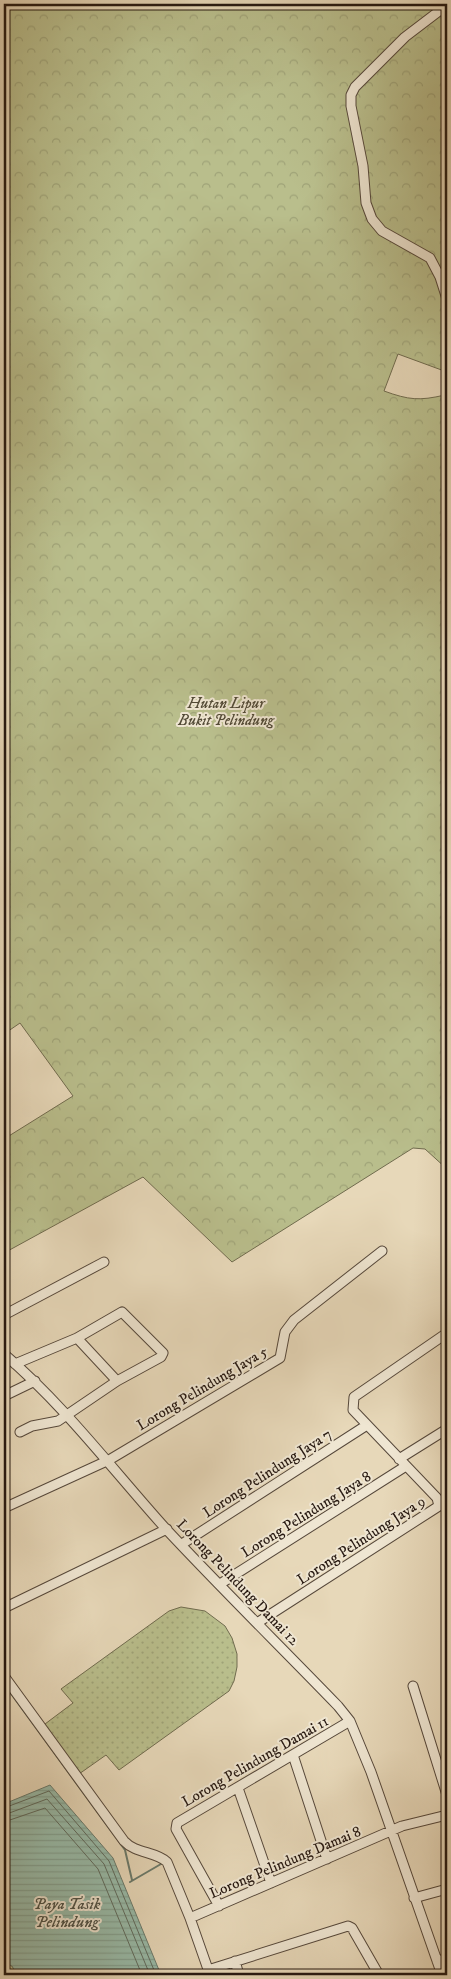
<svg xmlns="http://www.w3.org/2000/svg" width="451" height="1979" font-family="'IM FELL DW Pica',serif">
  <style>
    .grass { fill: url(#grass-dots); stroke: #706b4e }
    .forest { fill: url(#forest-crowns); stroke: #706b4e }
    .water { fill: url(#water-rules); stroke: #6a7a6c }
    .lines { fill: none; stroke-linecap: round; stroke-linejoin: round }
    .shore { stroke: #5f6a5d; stroke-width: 1 }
    .stream { stroke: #6a7a6c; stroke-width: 2 }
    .minor-casing { stroke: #56483b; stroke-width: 11 }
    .minor { stroke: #efe6d2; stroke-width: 9 }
    .labels { text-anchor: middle; stroke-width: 4; stroke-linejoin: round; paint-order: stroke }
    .park-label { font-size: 15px; font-style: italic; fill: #524a36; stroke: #efe6d2 }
    .street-label { font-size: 15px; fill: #261811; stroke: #efe6d2 }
    .water-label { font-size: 16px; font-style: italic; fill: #4e5146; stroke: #efe6d2 }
  </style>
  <defs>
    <pattern id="grass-dots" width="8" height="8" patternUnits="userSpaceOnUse" patternTransform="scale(1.25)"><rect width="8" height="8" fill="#b9be8c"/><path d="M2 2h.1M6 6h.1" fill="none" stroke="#9fa378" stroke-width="1.8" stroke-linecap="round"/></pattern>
    <pattern id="forest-crowns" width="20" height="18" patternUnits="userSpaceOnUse" patternTransform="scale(1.25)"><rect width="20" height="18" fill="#b9be8c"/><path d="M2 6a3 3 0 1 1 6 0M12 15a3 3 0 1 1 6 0" fill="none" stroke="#9fa378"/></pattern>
    <pattern id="water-rules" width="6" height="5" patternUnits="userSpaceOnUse" patternTransform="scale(1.25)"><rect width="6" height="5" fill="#98bba9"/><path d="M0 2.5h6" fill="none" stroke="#83a090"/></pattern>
  </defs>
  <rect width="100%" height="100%" fill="#e7d8b9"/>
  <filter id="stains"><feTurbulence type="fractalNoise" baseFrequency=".004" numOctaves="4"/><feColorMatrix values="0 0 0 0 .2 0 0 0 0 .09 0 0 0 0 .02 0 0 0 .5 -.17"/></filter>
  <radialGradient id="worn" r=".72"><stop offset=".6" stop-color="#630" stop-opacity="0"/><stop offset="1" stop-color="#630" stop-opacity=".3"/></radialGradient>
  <path class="grass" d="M181 1607 205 1611 225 1626 232 1638 237 1654V1667L234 1681 229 1691 119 1770 106 1755 79 1774 41 1727 73 1703 61 1689 169 1611Z
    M4 1963 12 1966 17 1975H4Z"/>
  <path class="forest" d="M4 4H447V372L398 354 384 391C409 400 419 401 445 395L447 390V1169L425 1149 413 1148 232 1262 143 1177 4 1253V1139L73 1096 20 1023 4 1034Z"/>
  <path class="water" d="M50 1785 113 1858 161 1975H17L12 1966 4 1963V1804Z"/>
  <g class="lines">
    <path class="shore" d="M4 1808 49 1791 109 1861 156 1975
      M4 1815 47 1799 104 1864 150 1975
      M4 1822 45 1808 98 1869 142 1975"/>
    <path class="stream" d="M4 1684 125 1850 132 1880
      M130 1882 161 1864"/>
    <g class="minor-casing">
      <path id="minor" d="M447 5 405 37 355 87 351 95V106L363 166 366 203 372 219 382 231 430 258 440 277 447 299
        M4 1315 104 1262
        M77 1338 117 1381
        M4 1354C65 1406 112 1469 166 1529 222 1589 281 1647 338 1706L350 1721 371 1772 442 1975
        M15 1364 77 1338 122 1312 163 1353 161 1357 117 1381 58 1421 32 1426 20 1432
        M4 1396 35 1381
        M399 1459 447 1429
        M4 1508 109 1460 280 1358 285 1332 294 1320 382 1251
        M182 1544 367 1425
        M220 1584 406 1466
        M4 1608 167 1529
        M257 1623 439 1506 437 1498 353 1410 354 1397 447 1333
        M4 1676 124 1841C136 1854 155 1851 167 1862L190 1918 210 1975
        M413 1686 447 1795
        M293 1755 327 1859
        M238 1788 271 1883
        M414 1898 447 1889
        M219 1906 176 1829 177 1823 350 1721
        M190 1918 402 1826 447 1815
        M235 1961 239 1975
        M437 1961 447 1959
        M208 1970 348 1926 352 1928 379 1975"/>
    </g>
    <use href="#minor" class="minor"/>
  </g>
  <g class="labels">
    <g class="park-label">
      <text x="226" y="708">Hutan Lipur<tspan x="226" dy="17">Bukit Pelindung</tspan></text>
    </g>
    <g class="street-label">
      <text transform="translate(202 1388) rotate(-31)" y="5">Lorong Pelindung Jaya 5</text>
      <text transform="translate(267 1473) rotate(-33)" y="5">Lorong Pelindung Jaya 7</text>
      <text transform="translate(306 1514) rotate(-32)" y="5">Lorong Pelindung Jaya 8</text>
      <text transform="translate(361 1540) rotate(-33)" y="5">Lorong Pelindung Jaya 9</text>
      <text transform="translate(238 1582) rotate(46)" y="5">Lorong Pelindung Damai 12</text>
      <text transform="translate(255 1761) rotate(-30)" y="5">Lorong Pelindung Damai 11</text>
      <text transform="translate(285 1862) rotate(-23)" y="5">Lorong Pelindung Damai 8</text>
    </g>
    <g class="water-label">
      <text x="67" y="1909">Paya Tasik<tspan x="67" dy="18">Pelindung</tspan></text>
    </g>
  </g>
  <rect width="451" height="1979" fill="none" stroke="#e7d8b9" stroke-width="20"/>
  <rect x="5" y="5" width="441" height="1969" fill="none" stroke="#261811" stroke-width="2.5"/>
  <rect x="10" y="10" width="431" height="1959" fill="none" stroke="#261811"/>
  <rect width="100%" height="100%" filter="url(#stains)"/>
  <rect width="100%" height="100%" fill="url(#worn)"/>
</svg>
